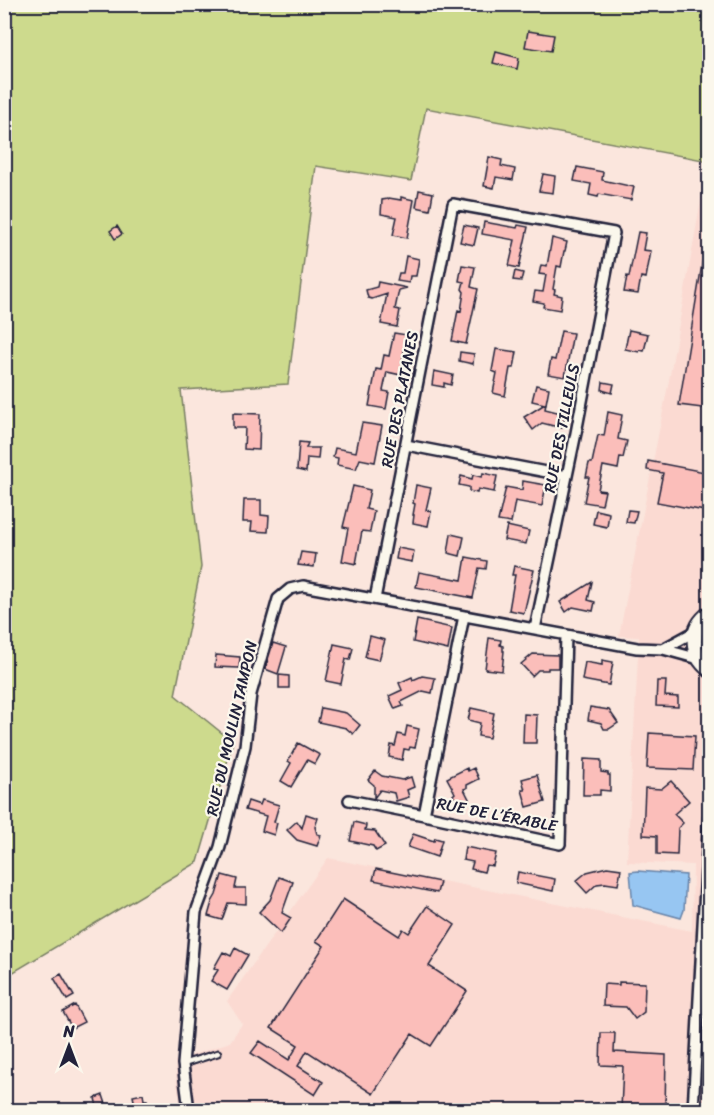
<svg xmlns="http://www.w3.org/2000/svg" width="714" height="1115" font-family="Sriracha,sans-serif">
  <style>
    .built { fill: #fbdad2 }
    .green { fill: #cdda8d; stroke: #787e64; stroke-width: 1.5 }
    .water { fill: #97c6f2; stroke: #6884a9; stroke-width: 1.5 }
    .building { fill: #fbbeba; stroke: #22223b; stroke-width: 1.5 }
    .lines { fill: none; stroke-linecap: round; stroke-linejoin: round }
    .lane-casing { stroke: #22223b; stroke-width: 9 }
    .street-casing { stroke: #22223b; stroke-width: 14 }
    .secondary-casing { stroke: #22223b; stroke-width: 18 }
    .lane { stroke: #fbf7ec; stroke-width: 4.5 }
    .street { stroke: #fbf7ec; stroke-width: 9 }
    .secondary { stroke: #fbf7ec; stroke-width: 14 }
    .labels { text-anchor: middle; stroke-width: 4.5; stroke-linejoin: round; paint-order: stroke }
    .street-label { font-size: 16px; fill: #22223b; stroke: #fbf7ec }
  </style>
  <rect width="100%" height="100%" fill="#fbe6dd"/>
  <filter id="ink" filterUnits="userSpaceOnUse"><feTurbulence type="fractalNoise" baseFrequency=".0167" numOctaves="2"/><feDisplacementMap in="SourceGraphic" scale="12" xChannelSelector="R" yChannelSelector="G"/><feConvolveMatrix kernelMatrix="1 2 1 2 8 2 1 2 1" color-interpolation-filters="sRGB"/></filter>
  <g filter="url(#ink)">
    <path class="built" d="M709 155V1110H182L177 1085 175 1061 230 1042 242 1024 227 1001 328 858 692 931 693 865 627 862 639 637 619 636 670 375Z"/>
    <path class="green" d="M5 5H709L710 155 708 161 426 108 411 181 316 166 288 384 181 390 201 567 175 695 233 742 198 862 10 974 5 981Z
      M709 623V658C701 646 701 634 709 623Z"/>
    <path class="water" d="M638 871 686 875 684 910 681 918 633 905 630 872Z"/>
    <path class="building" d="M528 31 554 35 551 51 525 47Z
      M496 52 519 58 517 69 493 63Z
      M489 157 502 160 501 166 515 169 513 180 496 177 494 188 484 186Z
      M577 167 603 172 602 180 634 187 631 200 599 194 598 197 589 195 591 184 574 181Z
      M543 174 555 176 553 193 539 191Z
      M419 190 433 193 430 210 416 207Z
      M401 197 414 200 407 238 393 235 397 217 381 214 382 200 388 199 389 198 401 200Z
      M484 222 517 228 518 225 528 227 519 268 509 266 515 240 482 234Z
      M464 225 478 228 474 245 460 242Z
      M117 226 122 234 115 239 110 231Z
      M638 232 646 233 643 250 651 251 646 278 641 277 638 294 624 292 627 276 629 277Z
      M552 238 567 242 565 251H564L561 267 557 266 553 289 555 290 554 294 562 296 560 310 543 307 544 303 533 301 535 291 543 292 546 275 539 274 541 265 547 266Z
      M705 246 710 247V409L679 405Z
      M406 256 419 259 416 276H410L409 283 397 281 399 273H403Z
      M462 265 475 267 471 287 478 289 466 344 452 341 458 310 461 311 464 292 462 289 464 282 459 281Z
      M515 271 523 273 521 281 513 280Z
      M378 282 407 288 399 290 395 309 400 310 397 327 381 324 387 294 372 299 368 298 366 290 377 287Z
      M629 330 648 334 644 351 640 350 639 352 625 349Z
      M561 331 573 333 565 377 548 374 551 359 555 360Z
      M394 333 407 335 402 363H403L401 375 387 372 383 391 389 392 386 409 369 406 376 369 381 370 384 355 389 356Z
      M496 349 517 352 514 368H510L505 396 493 393 497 373 492 371Z
      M460 352 474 354 473 364 459 361Z
      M434 371 453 375 451 385 444 383V387L432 385Z
      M603 382 614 384 612 393 602 390Z
      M536 385 549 388 545 409 565 414 562 428 542 423 533 430 524 417 545 404 532 401Z
      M608 412 622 415 618 439 627 441 623 458 620 457 618 469 603 466 598 490 605 491 602 505 584 502 589 477H586L589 463H592L598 435 604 436Z
      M233 413 260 414 259 450 244 449 245 428H233Z
      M362 423 382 426 375 462 360 459 356 469 337 465 338 458 333 457 335 448 356 452Z
      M299 442 308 443 306 448H319L318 459 307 458 306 472 297 470Z
      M648 461 710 473V512L657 502 663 473 647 470Z
      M483 473 497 476 494 492 478 489 477 493 469 491V487L459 485 461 476 472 479 473 475 482 477Z
      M523 481 546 485 542 506 515 501 511 523 498 521 506 487 522 490Z
      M416 485 431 488 426 510 431 511 428 526 413 523 414 515H413L415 504 413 503Z
      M353 486 370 490 366 509 374 511 370 532 362 531 356 564 342 561 348 528 343 527Z
      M244 500H261V515L269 516 268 532 251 531 252 522H243Z
      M596 510 609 513 607 527 593 524Z
      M628 510 637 511 634 523 626 522Z
      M507 526 529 531 526 544 504 540Z
      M451 534 464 537 460 556 448 553Z
      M398 548 414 551 412 562 396 559Z
      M301 552 316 554 314 567 298 565Z
      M466 557 487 561 486 569 479 568 473 598 416 587 419 572 462 580Z
      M514 566 534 570 524 613 509 610 515 575H512Z
      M592 582 588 600 595 602 593 611 573 607 566 612 560 602Z
      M417 620 452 628 448 650 413 642Z
      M370 636 385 640 379 660 365 657Z
      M489 638 501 640 500 645 503 646V651H504L502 671 485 669Z
      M273 643 286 647 278 674 265 669Z
      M334 644 353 648 350 660 346 659 341 684 326 681Z
      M533 654 558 655V668H548V670H538L532 676 521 664Z
      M216 655 240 657 239 668 215 667Z
      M602 660 613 662 609 685 582 680 585 662 602 665Z
      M279 675 289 676V688H279Z
      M422 676 435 678 432 693 423 691 401 702 403 706 395 709 389 696 402 690 399 683 412 677 413 680Z
      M657 681H666L665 696 678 697V707L656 706Z
      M590 707 609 710 618 723 609 729H604L601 723 588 720Z
      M321 708 346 713 360 725 353 734 346 728 318 722Z
      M471 708 494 713 489 738 478 736 480 723 468 720Z
      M524 714 537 715 536 743H523Z
      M407 726 419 729 415 748 410 747 409 750 404 749 402 760 389 757 391 745 395 746 398 734 405 736Z
      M649 733 695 736 693 770 647 768Z
      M298 743 320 755 315 764 307 760 291 787 281 781 291 763 288 761Z
      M584 759 601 760V772L608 773V775H610V791L600 790V795H583Z
      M467 768 468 771 474 768 479 779 467 785V788L464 789 469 799 458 804 453 795 455 793 447 778Z
      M375 771 382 776 402 780 411 777 414 787 407 790 409 797 396 801 394 793 380 790 374 798V785L368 780Z
      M537 775 545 802 527 807 522 790H525L522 779Z
      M671 781 689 801 674 814 683 823 678 828 677 855 657 854V836L643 835 645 788 661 789Z
      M262 800 279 805 274 822 277 823 274 835 262 831 266 816 245 810 248 801 260 805Z
      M306 814 318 818 315 827 317 834 321 835 317 846 297 840 287 830 297 821 302 828Z
      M354 822 366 825 365 830 375 831 385 846 376 851 373 846 350 841Z
      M413 834 434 841 435 838 442 840 437 857 408 847Z
      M465 847 496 853 493 866 486 865 484 872 471 869 473 862 463 860Z
      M607 867 621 869 618 885 605 883 597 884 587 893 576 881 587 872Z
      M376 869 440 882 437 893 373 880Z
      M518 872 555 879 553 891 516 883Z
      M222 875 237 879 235 888H246V904L228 903 222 920 208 916 212 902 216 895Z
      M279 877 293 882 282 913 291 918 281 933 259 912 270 900Z
      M343 899 399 936 403 929 409 933 427 906 455 925 429 966 467 991 431 1046 412 1034 373 1094 307 1051 298 1066 323 1082 315 1095 251 1053 260 1041 289 1060 298 1045 271 1028 324 946 316 941Z
      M235 948 248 955 227 990 211 981 218 970 214 968 223 952 231 956Z
      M61 974 74 996 67 1000 54 978Z
      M619 982 645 983 644 1012 635 1019 626 1007 603 1006 604 984 619 985Z
      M75 1005 84 1022 72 1028 63 1012Z
      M601 1033H615L614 1052 666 1055 665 1110H621L623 1066 600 1065Z
      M143 1094 144 1100H147L150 1110H136L133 1096Z
      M103 1095 106 1104 97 1107 95 1098Z"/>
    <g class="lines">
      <g class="lane-casing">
        <path id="lane" d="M183 1064 218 1053"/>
      </g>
      <g class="street-casing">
        <path id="street" d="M406 445 567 476
          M375 599 453 204 614 233 576 433 535 629
          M464 616 424 815 560 844 566 635
          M663 649 696 631
          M349 800 424 815
          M189 1110 183 1064 196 912 220 847 245 746 251 694 278 599 290 589 303 586 637 648 663 649 699 659
          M693 1110 710 795"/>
      </g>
      <g class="secondary-casing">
        <path id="secondary" d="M710 613C689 628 690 655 710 670"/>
      </g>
      <use href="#lane" class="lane"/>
      <use href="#street" class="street"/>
      <use href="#secondary" class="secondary"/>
    </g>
  </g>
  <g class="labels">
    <g class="street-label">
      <text transform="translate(399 399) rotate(-79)" y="6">RUE DES PLATANES</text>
      <text transform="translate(561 428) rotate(-79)" y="6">RUE DES TILLEULS</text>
      <text transform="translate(231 728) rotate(-77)" y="6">RUE DU MOULIN TAMPON</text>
      <text transform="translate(497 814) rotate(11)" y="6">RUE DE L’ÉRABLE</text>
    </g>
  </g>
  <rect width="714" height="1115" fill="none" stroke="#fbf7ec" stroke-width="24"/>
  <rect x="12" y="12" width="690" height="1091" fill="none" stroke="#22223b" stroke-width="2" filter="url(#ink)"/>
  <g transform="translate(69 1046)" stroke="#fbf7ec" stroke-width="4.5" paint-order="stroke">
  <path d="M0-4.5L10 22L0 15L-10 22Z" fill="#22223b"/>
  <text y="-9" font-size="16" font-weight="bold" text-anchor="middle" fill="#22223b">N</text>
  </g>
</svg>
